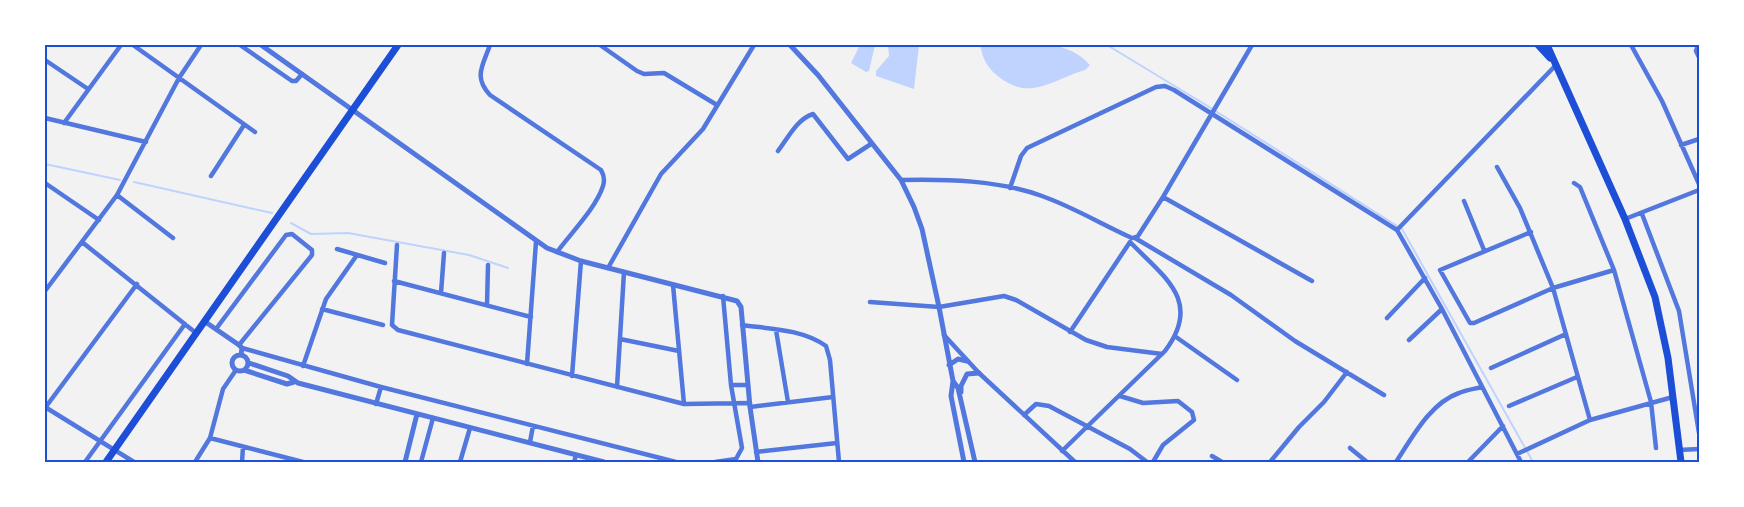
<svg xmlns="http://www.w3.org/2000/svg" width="1744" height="507" font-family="Arial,sans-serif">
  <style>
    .water { fill: #bfd3fe }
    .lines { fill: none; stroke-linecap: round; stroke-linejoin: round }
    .stream { stroke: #bfd3fe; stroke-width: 2 }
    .minor { stroke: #5277de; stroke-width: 4.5 }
    .tertiary { stroke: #5277de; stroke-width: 5 }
    .primary { stroke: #1d4ed8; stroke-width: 7 }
    .trunk { stroke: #1d4ed8; stroke-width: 7 }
    .neatline { fill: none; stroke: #1d4ed8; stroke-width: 2 }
  </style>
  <rect width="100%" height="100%" fill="#f2f2f2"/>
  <path class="water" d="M860 45H875L869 71 866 72 851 63Z
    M888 45H919L914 89 876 76V71L889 56Z
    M980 45C1015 45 1065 35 1090 65L1085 70C1053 79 1031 102 999 77 987 68 983 59 980 45Z"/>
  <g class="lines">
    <path class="stream" d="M1107 45 1206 105 1402 229 1533 462
      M45 164 120 180
      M134 182 272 213
      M291 223 311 234 348 233 469 255 508 268"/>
    <path class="minor" d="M133 45 255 132
      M240 45 292 81H296L302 74
      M490 45C483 65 473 77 490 95L601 170C604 175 605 180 603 186 596 208 571 233 557 252
      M600 45 637 71 644 74 664 73 717 105
      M1631 45 1662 101 1699 184
      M1698 45 1696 51 1699 57
      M45 60 88 89
      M45 118 146 142
      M64 123 121 45
      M1681 145 1699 139
      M778 151C788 138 797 119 813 114L848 159 871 144
      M1497 167 1520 208 1553 288 1590 420
      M211 176 244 125
      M901 180C946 179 998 180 1042 196 1073 207 1101 224 1132 238
      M45 183 99 220
      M1574 183 1580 187 1614 270 1651 402 1656 448
      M1010 188 1021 156 1027 148 1156 87 1165 86 1174 90 1397 230 1442 309 1521 462
      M117 195 173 238
      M1163 197 1312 281
      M1464 201 1484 250
      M1642 214 1679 311 1699 433
      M1625 219 1699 190
      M1397 230 1555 66
      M1531 232 1440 270 1470 323H1474L1553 288 1614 270
      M1133 238 1138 236 1163 197 1252 45
      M1135 238 1231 295 1295 341 1384 395
      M82 242 196 333
      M397 245 392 325 398 330 684 404 750 403
      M337 249 385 263
      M608 268 661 174 703 129 754 45
      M394 281 531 317
      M673 285 684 404
      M45 291 117 195 179 78 201 45
      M441 293 444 253
      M870 302 939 307 1004 296 1016 300 1086 340 1107 347 1162 354
      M487 305 488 265
      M322 309 383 325
      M1387 318 1425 278
      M742 325C770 329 802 329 826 346L830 360 839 462
      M216 329 286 235 292 234 312 250V255L239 345
      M776 330 788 402
      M1070 332 1130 242
      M944 335 979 373 1075 462
      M1176 337 1237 380
      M620 339 679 351
      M1409 340 1442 309
      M242 348 381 387 676 462
      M527 364 536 242
      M303 366 326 299 357 255
      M1491 368 1566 334
      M572 376 581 261
      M731 385H748
      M617 387 624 272
      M1120 396 1143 403 1178 401 1192 412 1194 420 1163 445 1153 462
      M376 404 381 387
      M1509 406 1577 377
      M45 407 134 462
      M750 407 833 397
      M45 408 137 284
      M1024 415 1036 404 1049 406 1130 449 1147 462
      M210 438 303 462
      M530 442 533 426
      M1350 448 1367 462
      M1679 450 1699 449
      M1062 451 1165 351C1203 301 1164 277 1130 242
      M756 452 837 443
      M1517 454 1590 420 1673 397
      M1212 456 1222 462
      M85 462 185 324
      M195 462 210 438 223 389 236 370
      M242 462 243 447
      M421 462 433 418
      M460 462 470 428
      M574 462 576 455
      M715 462 736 459 742 448 731 385 723 296
      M1270 462 1299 427 1324 402 1347 372
      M1396 462C1412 438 1430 403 1459 393 1466 390 1474 389 1482 387
      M1468 462 1503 426"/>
    <path class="tertiary" d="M261 45 547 248 581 261 737 301 741 307 750 407 758 462
      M790 45 818 75 901 180 914 207 922 229 939 307 953 381 951 396 964 462
      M204 321 239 345 242 348 241 355
      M232 363a8 8 0 1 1 16 0a8 8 0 1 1-16 0Z
      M249 363 288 376 298 383 604 462
      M949 365 958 359 967 361
      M244 370 287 384 294 382
      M953 381 958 388 975 462
      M961 392V386L967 374 979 373
      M405 462 417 414"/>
    <path class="primary" d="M106 462 398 45"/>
    <path class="trunk" d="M1538 45 1550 58
      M1547 45 1625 219 1655 297 1668 358 1681 462"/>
  </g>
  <rect width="1744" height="507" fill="none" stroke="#ffffff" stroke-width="92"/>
  <rect x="46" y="46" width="1652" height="415" class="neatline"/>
</svg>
